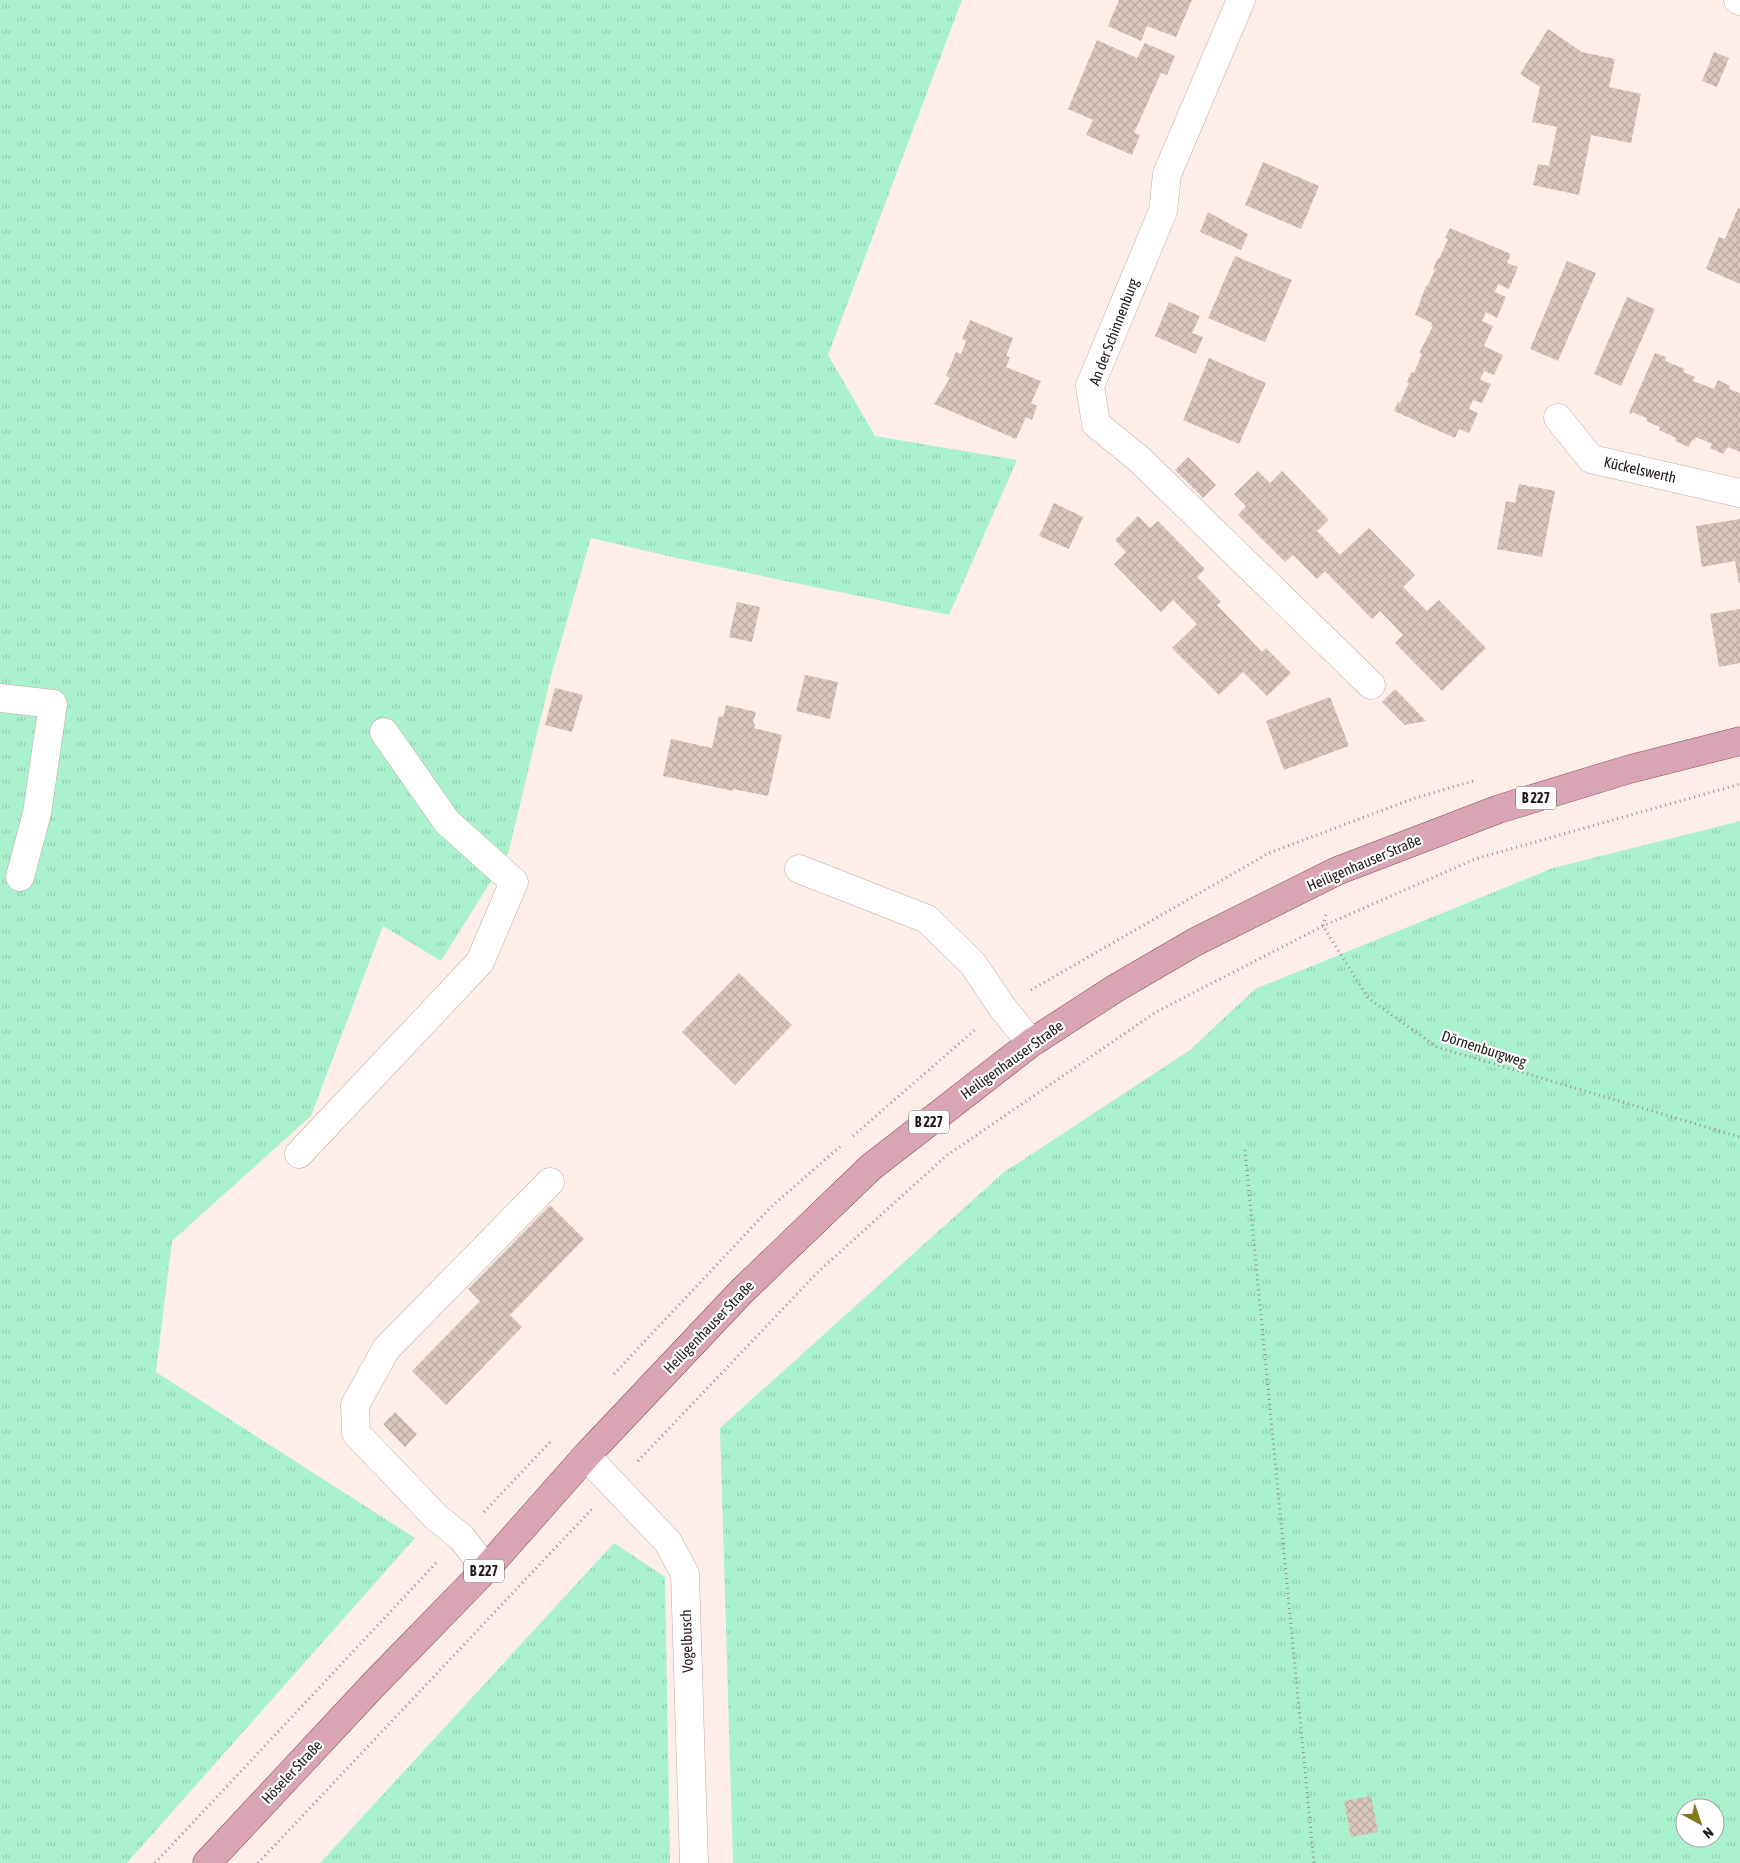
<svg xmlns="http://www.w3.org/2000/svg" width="1740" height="1863" font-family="'Asap Condensed',sans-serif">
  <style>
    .grass { fill: url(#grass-tufts); fill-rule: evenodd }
    .building { fill: url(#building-cross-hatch) }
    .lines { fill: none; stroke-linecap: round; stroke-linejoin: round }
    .minor-casing { stroke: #bdaaa3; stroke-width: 29 }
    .major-casing { stroke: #884c5c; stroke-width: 29 }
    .path { stroke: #998c88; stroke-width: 3; stroke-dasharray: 1 4; stroke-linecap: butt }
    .minor { stroke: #fff; stroke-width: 28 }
    .major { stroke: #d9a4b3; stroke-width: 28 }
    .labels { text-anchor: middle; stroke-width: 4.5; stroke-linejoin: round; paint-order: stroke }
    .shield { fill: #fff; stroke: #645f5d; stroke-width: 1 }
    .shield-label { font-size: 14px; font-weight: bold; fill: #211a18 }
    .street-label { font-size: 15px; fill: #211a18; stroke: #fff }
  </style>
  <defs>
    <pattern id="grass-tufts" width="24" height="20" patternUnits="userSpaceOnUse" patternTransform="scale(1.25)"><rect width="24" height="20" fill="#aaf2ce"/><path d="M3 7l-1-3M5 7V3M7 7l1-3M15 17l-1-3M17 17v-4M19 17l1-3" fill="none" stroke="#92cfb0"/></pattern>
    <pattern id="building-cross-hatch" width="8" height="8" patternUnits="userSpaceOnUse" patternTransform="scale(1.25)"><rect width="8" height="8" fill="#d9c6be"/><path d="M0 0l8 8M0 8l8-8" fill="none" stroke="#baaaa3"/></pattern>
  </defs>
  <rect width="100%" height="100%" fill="#ffeee8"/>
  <path class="grass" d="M0 0H962L828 355 875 436 1017 460 949 615 681 559 591 538 551 676 508 854 441 961 383 926 311 1116 172 1241 156 1372 415 1538 127 1863H0Z
    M1740 821V1863H733L720 1428 1004 1172 1190 1050 1255 989 1553 868ZM1685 1808H1715V1838H1685Z
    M614 1543 665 1577 670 1863H320Z"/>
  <path class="building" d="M1119 0H1192L1176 37 1147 26 1141 41 1108 26Z
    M1548 29 1582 52 1615 59 1609 87 1641 94 1631 143 1591 135 1579 195 1533 185 1538 164 1549 166 1557 127 1532 122 1540 87 1520 74Z
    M1097 40 1137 58 1145 43 1175 56 1167 75 1161 73 1134 133 1140 135 1132 155 1086 135 1093 120 1068 109Z
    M1714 52 1729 58 1717 87 1702 81Z
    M1263 162 1319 186 1301 229 1245 205Z
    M1738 208 1740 209V284L1706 269 1719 237 1725 239Z
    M1208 212 1248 234 1241 250 1200 232Z
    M1450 228 1511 254 1507 263 1518 267 1509 289 1498 284 1495 292 1506 297 1497 318 1486 312 1482 321 1493 326 1484 346 1503 355 1494 375 1484 371 1480 380 1491 384 1482 403 1473 400 1469 409 1478 413 1469 433 1459 429 1455 438 1394 411 1398 402 1400 403 1409 383 1407 382 1411 372 1414 373 1422 354 1419 353 1433 326H1431L1432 323 1415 315 1426 286 1427 287 1435 270 1433 269 1438 258 1439 259 1448 239 1445 238Z
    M1235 256 1292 280 1265 342 1208 318Z
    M1567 261 1596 273 1558 361 1530 349Z
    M1627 297 1655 309 1621 386 1594 374Z
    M1169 302 1200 316 1192 333 1203 337 1196 354 1155 336Z
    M970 320 1013 338 1006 356 1010 357 1006 367 1041 381 1031 403 1037 406 1032 420 1026 417 1016 439 934 404 950 378 946 376 956 352 961 354 966 341 962 339Z
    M1655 353 1666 357 1665 361 1685 369 1683 372 1695 377 1693 381 1714 389 1718 380 1730 386 1729 389 1740 393V452L1728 447 1723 454 1710 448 1712 444 1696 437 1694 441 1692 440 1689 447 1675 441 1676 438 1659 430 1660 427 1646 421 1647 418 1632 412 1631 415 1629 413Z
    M1209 358 1266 383 1239 444 1183 420Z
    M1188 457 1216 485 1203 498 1175 470Z
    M1258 471 1270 483 1282 471 1329 520 1317 531 1340 555 1369 528 1415 575 1403 587 1427 611 1439 600 1486 648 1442 691 1395 643 1403 635 1380 611 1372 619 1325 571 1317 579 1293 555 1285 562 1238 515 1246 506 1234 494Z
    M1519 484 1555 491 1542 557 1497 549 1506 501 1515 503Z
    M1054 503 1083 517 1069 549 1039 536Z
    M1138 516 1150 528 1158 521 1205 569 1197 577 1221 602 1217 605 1262 652 1266 648 1291 673 1267 696 1243 672 1219 695 1172 648 1197 624 1173 600 1161 612 1114 564 1126 552 1115 540Z
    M1740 519V583H1739L1735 561 1702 567 1696 526Z
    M737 602 760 607 752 642 729 637Z
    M1740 609V663L1719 667 1710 614Z
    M805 675 838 682 830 719 796 711Z
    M555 688 583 695 572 732 545 725Z
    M1395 689 1426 721 1405 725 1382 702Z
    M1330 697 1349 746 1284 770 1266 721Z
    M726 705 756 712 753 723 755 724 754 728 782 735 768 796 733 789V791L663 776 671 739 712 748 719 716 723 717Z
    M739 973 792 1025 735 1085 682 1032Z
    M550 1205 584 1239 510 1315 522 1327 446 1405 412 1371 480 1301 468 1289Z
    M395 1412 417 1434 405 1447 383 1424Z
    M1371 1796 1378 1832 1351 1837 1344 1801Z"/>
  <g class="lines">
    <g class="minor-casing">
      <path id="minor" d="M1241 0 1167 174 1163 211 1090 386 1096 424 1139 459 1371 685
        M1738 0 1740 1
        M1558 418 1591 459 1740 493
        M0 698 53 704 37 813 20 877
        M799 869 927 919 973 964 1002 1007 1031 1043
        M299 1154 480 962 514 882 447 822 384 732
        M586 1456 668 1542 685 1574 694 1863
        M486 1569 461 1537 436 1517 356 1433 355 1405 386 1349 550 1182"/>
    </g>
    <g class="major-casing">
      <path id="major" d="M207 1863 377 1681 486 1569 586 1456 742 1291 871 1167 1031 1043 1116 988 1195 942 1337 871 1499 809 1630 769 1740 741"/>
    </g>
    <path class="path" d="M1326 915 1323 926 1368 998 1437 1047 1740 1137
      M1031 990 1269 853 1415 798 1473 781
      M853 1136 977 1028
      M1245 1150 1314 1863
      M614 1374 771 1207 843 1144
      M638 1461 817 1273 946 1156 1156 1012 1323 926 1475 859 1740 784
      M484 1512 552 1440
      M155 1863 437 1562
      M258 1863 592 1509"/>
    <use href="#minor" class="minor"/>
    <use href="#major" class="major"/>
  </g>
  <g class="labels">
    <g class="shield">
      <rect x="1516" y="786.5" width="40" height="23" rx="4"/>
      <rect x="909" y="1110.5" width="40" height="23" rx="4"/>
      <rect x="464" y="1559.5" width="40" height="23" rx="4"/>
    </g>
    <g class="shield-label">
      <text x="1536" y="803">B 227</text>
      <text x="929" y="1127">B 227</text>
      <text x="484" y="1576">B 227</text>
    </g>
    <g class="street-label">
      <text transform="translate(1114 332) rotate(-69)" y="5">An der Schinnenburg</text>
      <text transform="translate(1640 470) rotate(13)" y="5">Kückelswerth</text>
      <text transform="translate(1364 863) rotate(-23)" y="5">Heiligenhauser Straße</text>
      <text transform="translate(1484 1049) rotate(18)" y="5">Dörnenburgweg</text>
      <text transform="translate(1012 1060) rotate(-36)" y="5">Heiligenhauser Straße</text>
      <text transform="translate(709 1327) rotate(-46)" y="5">Heiligenhauser Straße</text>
      <text transform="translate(687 1641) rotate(-92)" y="5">Vogelbusch</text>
      <text transform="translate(292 1772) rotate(-47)" y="5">Höseler Straße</text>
    </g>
  </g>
  <g transform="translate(1700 1823) rotate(140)"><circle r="24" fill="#ffffff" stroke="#a6a3a3"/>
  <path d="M0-4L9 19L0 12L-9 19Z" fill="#82791d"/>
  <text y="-8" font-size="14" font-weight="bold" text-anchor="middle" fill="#211a18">N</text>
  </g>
</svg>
